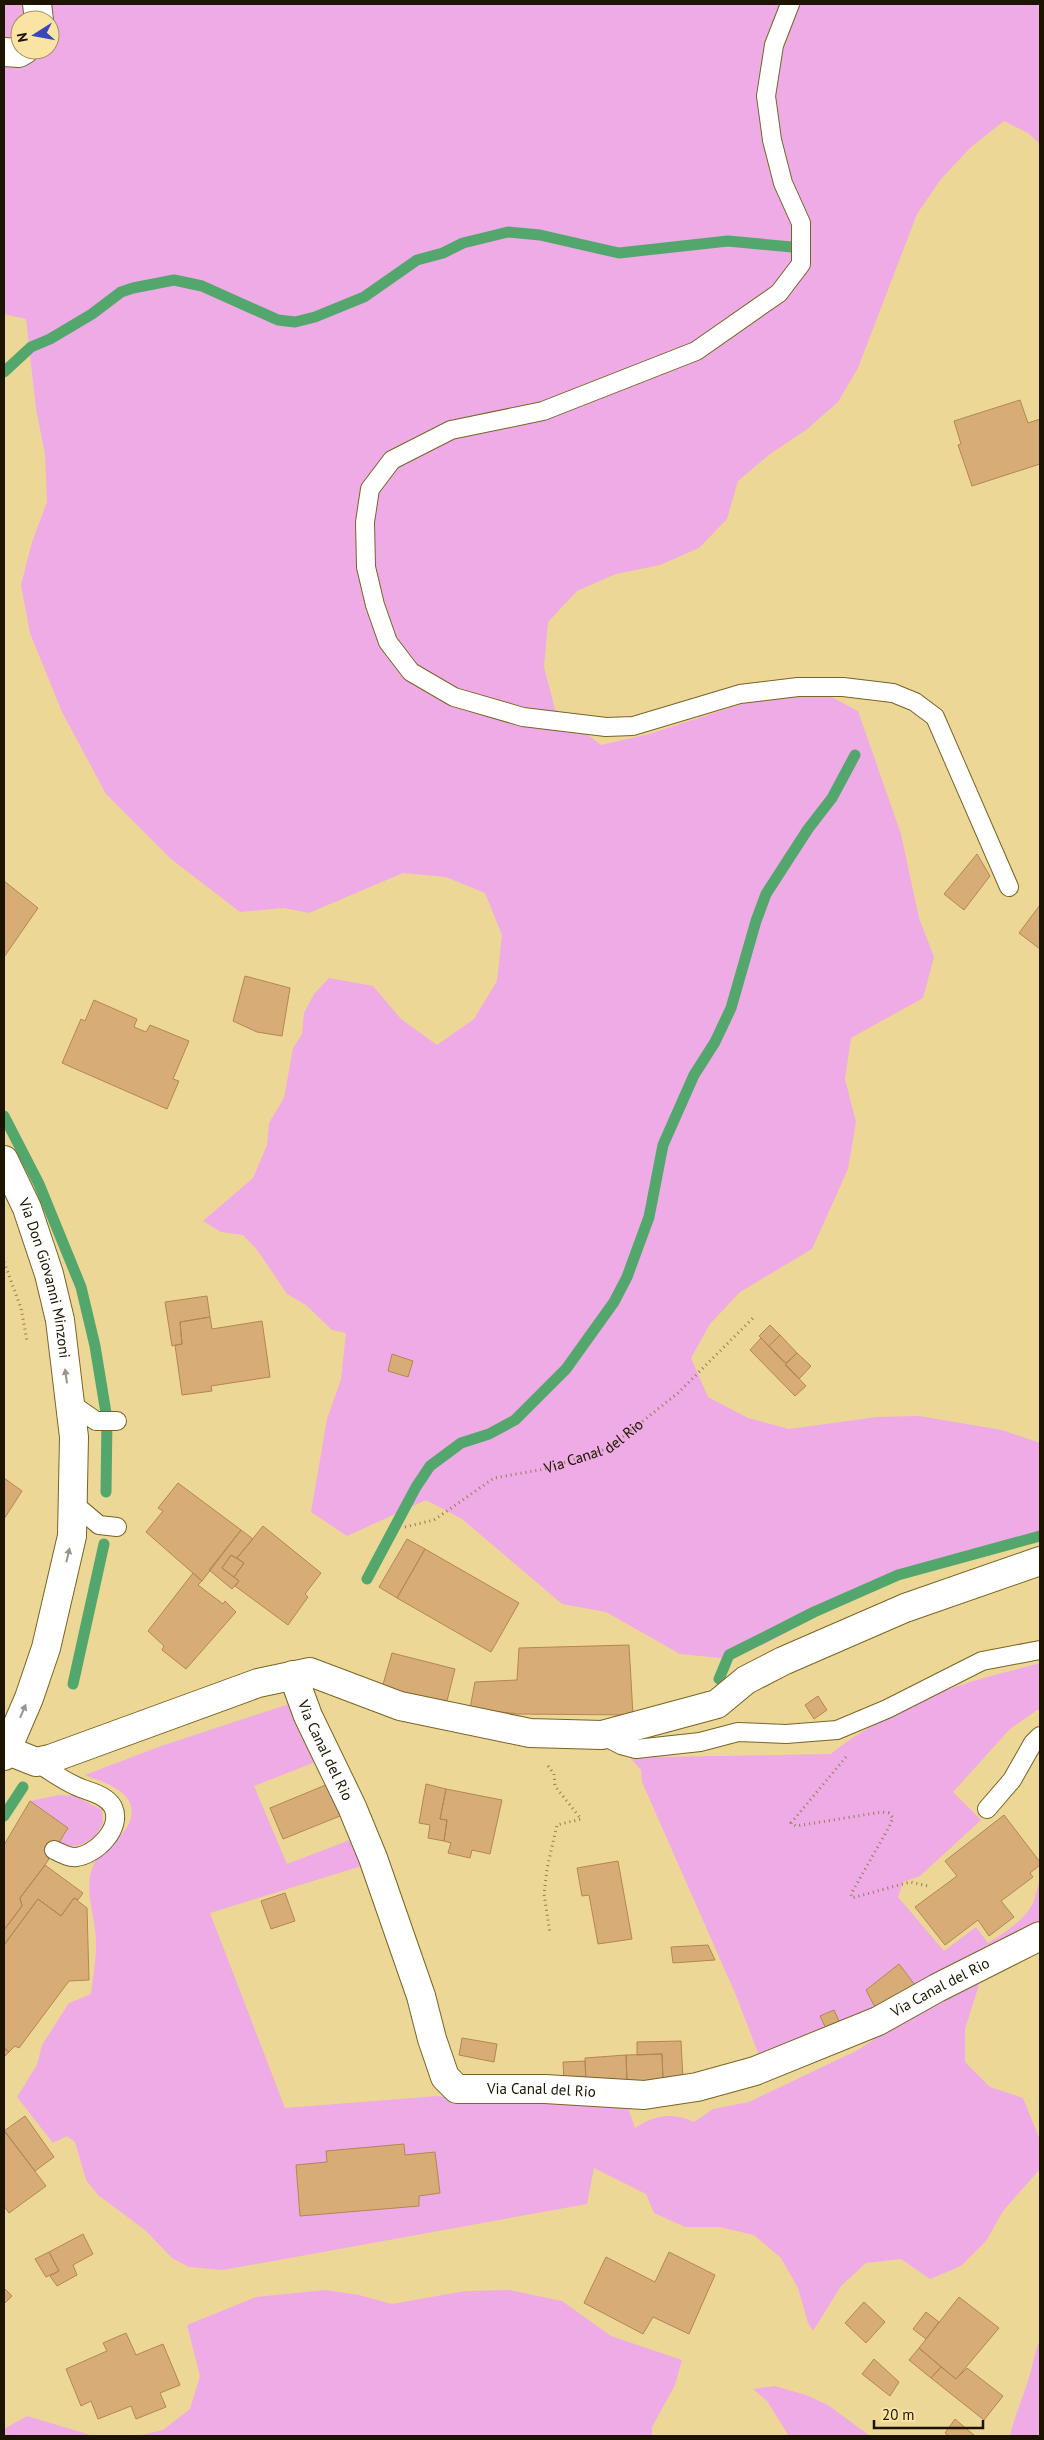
<svg xmlns="http://www.w3.org/2000/svg" width="1044" height="2440" font-family="'PT Sans',sans-serif">
  <style>
    .green { fill: #efabe5; fill-rule: evenodd }
    .lines { fill: none; stroke-linecap: round; stroke-linejoin: round }
    .stream { stroke: #53a76d; stroke-width: 11 }
    .building { fill: #d7ac77; stroke: #b18753 }
    .service-casing { stroke: #786424; stroke-width: 20 }
    .minor-casing { stroke: #786424; stroke-width: 30 }
    .secondary-casing { stroke: #786424; stroke-width: 30 }
    .path { stroke: #8e7f52; stroke-width: 3; stroke-dasharray: 1 4; stroke-linecap: butt }
    .service { stroke: #fff; stroke-width: 18 }
    .minor { stroke: #fff; stroke-width: 28 }
    .secondary { stroke: #fff; stroke-width: 28 }
    .oneway { fill: #99958c }
    .labels { text-anchor: middle; stroke-width: 4; stroke-linejoin: round; paint-order: stroke }
    .street-label { font-size: 15px; fill: #1c1400; stroke: #fae4a3 }
  </style>
  <rect width="100%" height="100%" fill="#edd796"/>
  <path class="green" d="M4 4H1040V144L1028 133 1004 121 971 147 941 179 917 214 858 368 838 402 806 430 770 454 738 481 727 519 699 548 660 565 616 574 577 591 548 622 544 667 555 709 601 745 649 734 779 692H822L858 711 901 834 919 918 934 957 923 998 851 1038 845 1079 856 1122 848 1169 812 1249 740 1292 710 1324 691 1358 708 1397 748 1418 789 1429 877 1417 919 1416 1002 1430 1040 1443V1540L879 1583 763 1645 721 1658 680 1654 606 1612 562 1604 462 1519 426 1500 347 1536 311 1512 327 1419 341 1379 346 1333 332 1330 306 1305 287 1294 258 1251 243 1235 221 1232 203 1221 253 1178 267 1145 269 1123 284 1098 293 1048 302 1034 304 1013 314 994 329 978 373 986 401 1019 437 1045 474 1019 497 981 502 935 485 893 446 877 403 873 309 913 284 908 240 912 171 859 106 794 62 712 30 633 21 585 32 542 47 502 45 454 36 409 26 319 4 314ZM20 20H50V50H20Z
    M1040 1663V1708L1010 1729 953 1792 981 1820 920 1876 903 1882 898 1897 944 1951 976 1927 988 1943C1004 1933 1024 1921 1033 1903 1036 1896 1037 1887 1040 1880V1927L915 1985 899 1964 866 1990 878 2013 762 2063 735 1993 642 1782 641 1770 626 1753 654 1757 831 1754C862 1728 917 1701 955 1687 982 1677 1012 1671 1040 1663Z
    M292 1703 318 1761 254 1786 287 1864 355 1838 365 1865 210 1913 285 2108 437 2096 486 2103 627 2105 635 2128C655 2115 672 2112 694 2122L713 2109 749 2102 856 2051 959 1985H979L965 2029V2062L990 2087 1023 2098 1040 2140V2169L1003 2211 986 2241 961 2266 930 2279 901 2259 866 2263 841 2286 813 2331 808 2323 798 2288 781 2258 754 2235 719 2227H685L654 2213 646 2194 594 2168 587 2204 223 2270 189 2267 172 2258 145 2230 98 2195 86 2180 75 2142 67 2136 53 2143 17 2097 37 2065 42 2045 69 2003 91 1994C93 1978 96 1961 96 1945 97 1918 81 1887 95 1862 106 1844 137 1831 131 1806 126 1788 100 1781 85 1775L161 1746Z
    M59 1795 75 1796 102 1810 103 1823 96 1835 83 1844 70 1847 60 1842 68 1828 30 1801Z
    M325 2290 359 2295 392 2304 465 2291 509 2290 562 2301 611 2336 682 2360 675 2385 652 2427V2436H137L163 2430 190 2409 200 2376 187 2325 256 2297Z
    M1040 2339V2436H1010C1014 2418 1021 2402 1027 2384 1032 2369 1034 2354 1040 2339Z
    M775 2386 806 2395 828 2405 870 2436H789L767 2401 753 2389Z
    M27 2416 94 2436H4V2429Z"/>
  <g class="lines">
    <path class="stream" d="M4 372 31 347 50 339 92 314 121 292 133 288 174 280 202 286 278 320 295 322 315 317 364 297 417 260 443 253 463 243 508 232 540 235 619 253 728 241 803 248
      M4 1116 39 1184 81 1287 95 1346 107 1419 106 1492
      M367 1579 416 1487 430 1466 461 1443 489 1434 515 1420 566 1369 614 1302 627 1277 649 1217 663 1145 694 1075 715 1042 731 1008 756 921 766 894 808 829 832 798 855 755
      M719 1679 729 1655 814 1612 898 1575 1040 1536
      M73 1684 104 1544
      M4 1816 23 1787"/>
  </g>
  <path class="building" d="M1020 400 1028 423 1040 419V464L972 486 958 445 961 444 954 421Z
    M977 854 990 876 964 910 944 894Z
    M4 881 38 908 4 957Z
    M1040 905V949L1019 933Z
    M245 976 290 988 282 1036 257 1032 233 1021Z
    M94 1000 137 1019 134 1027 146 1032 150 1025 189 1041 173 1079 179 1081 167 1109 62 1063 81 1019 85 1021Z
    M207 1296 210 1317 180 1322 182 1344 172 1346 165 1302Z
    M210 1317 212 1329 262 1321 270 1377 211 1386 212 1391 182 1395 175 1345 182 1344 180 1322Z
    M770 1325 780 1335 769 1346 759 1336Z
    M780 1335 797 1353 786 1363 769 1346Z
    M761 1338 806 1386 795 1396 750 1350Z
    M797 1353 811 1366 799 1379 785 1365Z
    M392 1354 413 1361 408 1377 388 1371Z
    M4 1478 22 1491 4 1519Z
    M178 1483 241 1530 202 1581 146 1532 163 1511 158 1508Z
    M263 1526 321 1573 305 1594 308 1597 288 1625 235 1586 239 1581 234 1577 244 1563 237 1558Z
    M241 1530 253 1539 237 1558 231 1555 222 1568 239 1581 232 1589 209 1570Z
    M407 1539 425 1549 397 1598 379 1587Z
    M425 1549 519 1603 491 1652 397 1598Z
    M231 1555 244 1563 234 1577 222 1568Z
    M193 1573 202 1581 198 1585 223 1604 225 1601 236 1612 186 1669 162 1650 164 1646 148 1631Z
    M629 1645 633 1715 518 1714 470 1708 475 1682 517 1680 519 1648Z
    M392 1653 455 1669 446 1705 382 1688Z
    M818 1696 827 1710 814 1719 805 1705Z
    M328 1784 340 1816 283 1839 270 1808Z
    M426 1784 446 1789 440 1819 447 1820 444 1841 428 1838 430 1825 419 1823Z
    M446 1789 502 1800 490 1854 472 1850 470 1858 448 1853 451 1843 444 1841 447 1820 440 1819Z
    M30 1801 68 1828 45 1865 20 1898 22 1906 4 1930V1845Z
    M1004 1815 1040 1862V1865L1030 1873 1033 1877 1001 1901 1014 1917 989 1936 978 1920 945 1945 915 1907 957 1876 945 1861Z
    M618 1861 632 1939 598 1944 589 1895 582 1896 577 1868Z
    M45 1865 83 1893 78 1900 74 1898 61 1916 38 1899 4 1945V1930L22 1906 20 1898Z
    M285 1893 295 1921 271 1929 261 1901Z
    M74 1898 87 1908 89 1980 69 1981 19 2048 15 2046 9 2052 4 2048V1945L38 1899 61 1916Z
    M708 1945 715 1960 673 1963 671 1947Z
    M899 1964 915 1985 876 2009 866 1990Z
    M834 2010 843 2030 829 2035 820 2016Z
    M462 2038 497 2044 494 2062 459 2055Z
    M681 2041 683 2079 663 2080 662 2054 637 2055V2042Z
    M4 2048 9 2052 4 2057Z
    M662 2054 663 2080 627 2082 626 2055Z
    M626 2055 627 2082 586 2084 585 2058Z
    M585 2061 586 2084 564 2081 563 2062Z
    M25 2116 54 2157 35 2171 4 2131Z
    M4 2130 46 2186 9 2213 4 2206Z
    M404 2144 405 2155 435 2152 440 2193 419 2196V2206L300 2216 296 2165 327 2162 326 2151Z
    M83 2234 93 2254 73 2265 77 2275 57 2286 50 2276 59 2271 49 2252Z
    M49 2252 59 2271 46 2277 35 2259Z
    M669 2252 715 2275 689 2334 653 2317 643 2334 584 2303 606 2257 655 2282Z
    M4 2288 12 2296 4 2304Z
    M959 2297 999 2328 956 2379 919 2348Z
    M864 2302 885 2322 866 2343 845 2323Z
    M926 2312 939 2322 926 2339 913 2329Z
    M126 2333 136 2355 163 2344 180 2385 160 2393 166 2407 136 2419 131 2406 98 2419 91 2401 81 2406 66 2369 107 2351 103 2343Z
    M919 2348 941 2367 931 2378 909 2360Z
    M874 2359 899 2382 890 2396 862 2374Z
    M941 2367 956 2379 967 2368 1003 2396 984 2420 931 2378Z
    M955 2419 975 2436H949L945 2433Z"/>
  <g class="lines">
    <g class="service-casing">
      <path id="service" d="M790 4 774 45 766 96 772 140 783 183 801 223V264L779 293 696 351 543 411 451 430 392 460 370 489 365 522 366 567 375 605 388 642 411 672 454 697 523 717 606 727 633 726 740 694 798 687H843L893 693 915 702 935 717 1009 887
        M70 1403 96 1421H117
        M73 1503 99 1525 117 1527
        M602 1735 621 1745 636 1749 700 1742 738 1732 786 1734 837 1730 887 1709 982 1661 1040 1650
        M36 1762C49 1770 62 1780 76 1786 88 1792 106 1794 113 1807 123 1828 96 1855 76 1857 69 1858 61 1853 54 1850
        M987 1809 1012 1780 1033 1743 1040 1736"/>
    </g>
    <g class="minor-casing">
      <g id="minor">
        <path id="s2" d="M293 1675 308 1716 352 1807 373 1858 421 1996 432 2039 445 2077 457 2089H545L644 2095 697 2087 755 2071 878 2021 937 1988 1040 1936"/>
        <path d="M6 1750 36 1762 50 1759 258 1683 310 1672 400 1706 530 1733 602 1735 717 1704 746 1680 783 1661 905 1608 1040 1561"/>
      </g>
    </g>
    <g class="secondary-casing">
      <g id="secondary">
        <path d="M37 4 39 20"/>
        <path d="M4 52 19 53 24 50"/>
        <path id="s3" d="M4 1160 27 1208 49 1274 60 1320 74 1437 72 1536 46 1648 29 1698 4 1756"/>
      </g>
    </g>
    <g class="path">
      <path d="M4 1262 21 1308 27 1341"/>
      <path id="s1" d="M405 1527 434 1520 494 1478 545 1469 609 1448 678 1393 753 1318"/>
      <path d="M846 1757 791 1823 796 1826 882 1812 889 1813 893 1818 889 1827 851 1894 852 1898 910 1882 928 1886"/>
      <path d="M548 1766 554 1774 555 1786 581 1819 557 1825 547 1869 544 1894 550 1933"/>
    </g>
    <use href="#service" class="service"/>
    <use href="#minor" class="minor"/>
    <use href="#secondary" class="secondary"/>
  </g>
  <defs><path id="oneway-solid" d="M-6-.8H1V-3.2L6.5 0L1 3.2V.8H-6Z" transform="scale(1.25)"/></defs>
  <g class="oneway">
    <use href="#oneway-solid" transform="translate(66 1376) rotate(-98)"/>
    <use href="#oneway-solid" transform="translate(68 1555) rotate(-77)"/>
    <use href="#oneway-solid" transform="translate(23 1711) rotate(-67)"/>
  </g>
  <g class="labels">
    <g class="street-label">
      <text dy="5" stroke="none"><textPath href="#s3" startOffset="126">Via Don Giovanni Minzoni</textPath></text>
      <text dy="5" stroke="none"><textPath href="#s1" startOffset="209">Via Canal del Rio</textPath></text>
      <text dy="5" stroke="none"><textPath href="#s2" startOffset="82">Via Canal del Rio</textPath></text>
      <text dy="5" stroke="none"><textPath href="#s2" startOffset="952">Via Canal del Rio</textPath></text>
      <text dy="5" stroke="none"><textPath href="#s2" startOffset="532">Via Canal del Rio</textPath></text>
    </g>
  </g>
  <rect width="1044" height="2440" fill="none" stroke="#1c1400" stroke-width="10"/>
  <g transform="translate(35 35) rotate(259)"><circle r="24" fill="#fae4a3" stroke="#a19162"/>
  <path d="M0-4L9 19L0 12L-9 19Z" fill="#3947bb"/>
  <text y="-8" font-size="14" font-weight="bold" text-anchor="middle" fill="#1c1400">N</text>
  </g>
  <path d="M874 2420v8h109v-8" fill="none" stroke="#1c1400" stroke-width="2.5"/>
  <text x="882" y="2420" font-size="15" fill="#1c1400" stroke="#fae4a3" stroke-width="4" paint-order="stroke">20 m</text>
</svg>
